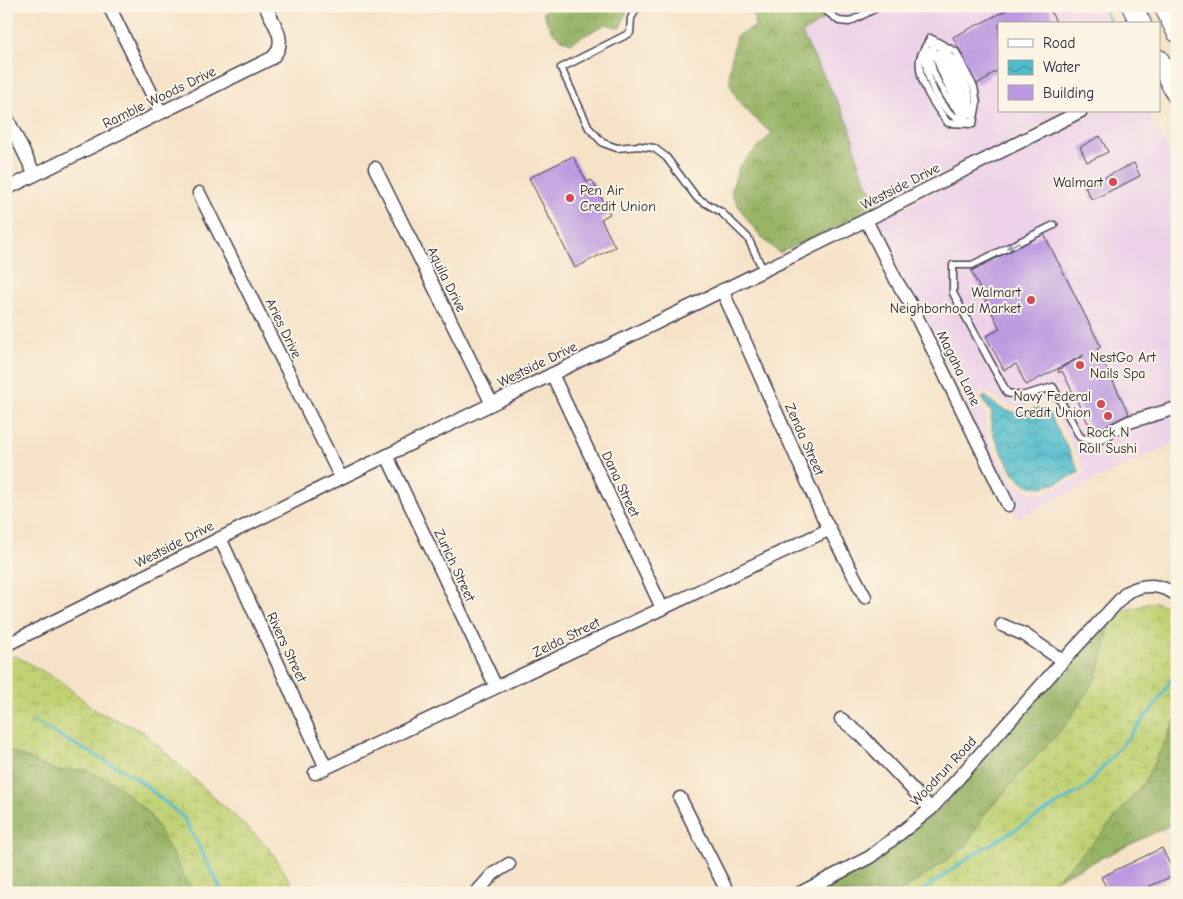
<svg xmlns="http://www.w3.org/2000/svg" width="1183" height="899" font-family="'Comic Neue',sans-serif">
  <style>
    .built { fill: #edd1e9; fill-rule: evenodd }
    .forest { fill: url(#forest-crowns); stroke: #5d6b50 }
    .wetland { fill: url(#wetland-marsh); stroke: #727a58 }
    .water { fill: url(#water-waves); stroke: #386e83 }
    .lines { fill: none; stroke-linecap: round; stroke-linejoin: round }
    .stream { stroke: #4fbbcb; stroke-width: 3 }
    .building { fill: #bb98e0 }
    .service-casing { stroke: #423f50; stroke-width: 9 }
    .minor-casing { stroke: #423f50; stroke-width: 15 }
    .primary-casing { stroke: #423f50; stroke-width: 22 }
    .service { stroke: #fff; stroke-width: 6 }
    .minor { stroke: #fff; stroke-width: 12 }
    .primary { stroke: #fff; stroke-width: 20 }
    .oneway { fill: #9c9ca7 }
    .poi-dot { fill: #d1495b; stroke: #fcf5e5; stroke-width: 2 }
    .labels { text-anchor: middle; stroke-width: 4; stroke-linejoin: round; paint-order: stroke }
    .street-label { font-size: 14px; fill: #22223b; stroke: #fcf5e5 }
    .poi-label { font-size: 14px; fill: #22223b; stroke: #fcf5e5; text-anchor: end }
  </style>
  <defs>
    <pattern id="forest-crowns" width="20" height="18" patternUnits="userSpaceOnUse" patternTransform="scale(1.25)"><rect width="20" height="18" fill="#98b466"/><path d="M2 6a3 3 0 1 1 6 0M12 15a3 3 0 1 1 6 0" fill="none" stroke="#7c9255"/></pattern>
    <pattern id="wetland-marsh" width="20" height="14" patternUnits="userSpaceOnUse" patternTransform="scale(1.25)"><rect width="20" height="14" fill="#c1d275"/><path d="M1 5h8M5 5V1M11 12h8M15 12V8" fill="none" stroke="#a6b466"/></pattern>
    <pattern id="water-waves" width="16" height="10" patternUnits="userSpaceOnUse" patternTransform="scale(1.25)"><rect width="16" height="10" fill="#4fbbcb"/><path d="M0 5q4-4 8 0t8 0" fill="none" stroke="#4198a6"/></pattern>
  </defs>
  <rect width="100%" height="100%" fill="#fcf5e5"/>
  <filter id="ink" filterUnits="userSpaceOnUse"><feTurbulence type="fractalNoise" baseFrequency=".02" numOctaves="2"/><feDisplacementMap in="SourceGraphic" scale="10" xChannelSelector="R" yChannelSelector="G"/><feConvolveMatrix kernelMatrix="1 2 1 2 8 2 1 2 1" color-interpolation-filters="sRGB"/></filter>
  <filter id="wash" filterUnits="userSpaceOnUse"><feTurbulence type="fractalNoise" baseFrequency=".0096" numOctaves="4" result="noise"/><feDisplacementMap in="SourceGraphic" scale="20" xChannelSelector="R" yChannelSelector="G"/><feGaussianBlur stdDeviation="1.12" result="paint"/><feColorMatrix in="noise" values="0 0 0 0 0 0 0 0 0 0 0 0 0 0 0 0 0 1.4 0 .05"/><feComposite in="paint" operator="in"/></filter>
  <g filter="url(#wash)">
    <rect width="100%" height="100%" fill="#f6e2c7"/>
    <path class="built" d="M843 6H1098L1106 24H999V111H1069L879 207 859 166 850 126 802 34Z
      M1095 111H1148L1177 169V402L1126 417 1087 437 1093 447 1131 428 1177 414V441L1017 518 1012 509 1016 507 916 300 903 279 874 222ZM982 392H988L1005 404 1021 407 1044 400 1054 411 1085 469 1082 476 1047 492H1030L1013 483 1005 472 987 435 985 425 986 415 977 401 979 394Z"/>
    <path class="forest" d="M552 6H629L620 28 606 24 570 43C552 35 550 30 543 12Z
      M752 6 841 7 802 34 850 126 859 166 879 207 779 253C757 235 744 218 731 192L739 166 772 133C757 121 738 105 731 86 726 75 734 48 736 36L755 27Z
      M1112 617 1098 675 1066 725 1026 767 985 814 966 846 922 878 898 893H813L930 817 940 809 1067 665Z
      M1177 717V822L1055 880 1061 893H1035L1055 880 1105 830 1145 781Z
      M6 749 57 771 84 769 114 783 150 814 194 893H6Z"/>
    <path class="wetland" d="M1155 602 1175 609 1177 612V717L1145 781 1105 830 1055 881 1035 893H898L922 878 966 846 985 814 1026 767 1066 725 1098 675 1112 617 1115 613Z
      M16 656 60 681 98 712 142 731 269 848 298 893H194L150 814 114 783 84 769 57 771 6 749V659Z"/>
    <path class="water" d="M985 396C993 403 1001 410 1012 412 1029 415 1036 402 1049 413L1080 472C1038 493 1023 497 1001 450 995 438 989 428 992 414L982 398Z"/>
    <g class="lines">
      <path class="stream" d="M1102 6 1111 24
        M34 722 135 777 184 818 223 893
        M919 893 973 855 1086 787 1153 708 1177 672"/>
    </g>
    <g id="blocks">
      <path class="building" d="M1013 6H1048L1057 24H999V70L988 76 989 78 976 84 953 37 1013 7Z
        M1100 136 1108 152 1087 162 1080 147Z
        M573 156 587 182 592 180 610 214 601 219 615 247 575 268 529 178Z
        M1134 163 1140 176 1092 200 1085 187Z
        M1044 234 1101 347 1097 349 1129 414 1093 433 1062 371 1059 373 1058 370 1084 355 1026 385 1016 364 1004 370 986 336 1000 329 971 271Z
        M1162 848 1175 875 1134 893H1109L1101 877Z"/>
    </g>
  </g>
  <g filter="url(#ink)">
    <use href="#blocks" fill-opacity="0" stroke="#423f50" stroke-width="1"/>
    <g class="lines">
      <g class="service-casing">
        <path id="service" d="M638 6 631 18 630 33 561 68 589 128 603 143 617 148 639 146 654 148 666 157 697 198 721 212 748 238 763 270
          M820 6 839 21 849 22 880 6
          M930 38C927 44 921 53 920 59 917 82 935 106 948 123L973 124
          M930 38 956 52 966 72 974 87 977 103 973 124
          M930 38C939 69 947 89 966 115
          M938 46 953 59 968 89 972 113
          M927 49C922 70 935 101 952 115 956 118 962 119 967 121
          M930 52C929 75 950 105 968 120
          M938 53 964 106
          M942 53C956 71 963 92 970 114
          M1054 225 972 265H953V293L1007 393 1021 396 1053 387 1080 437 1088 440 1096 439"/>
      </g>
      <g class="minor-casing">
        <path id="minor" d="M109 6 161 113
          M6 116 35 175
          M375 168 492 404
          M6 189 272 58C289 42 274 24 265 6
          M199 193 341 478
          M866 220 897 282 910 303 1008 505
          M722 290 823 517 865 597
          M552 374 662 608
          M1096 439 1129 422 1177 408
          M387 456 496 687
          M220 538 326 768
          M1002 625 1025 635 1063 661
          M6 645 341 478 866 220 1081 111
          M841 719 862 736 931 809
          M315 773 830 529
          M680 798 728 893
          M476 893 493 874 509 864
          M800 893 870 857 931 809 1063 661 1127 592C1145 583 1160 584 1177 595"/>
      </g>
      <g class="primary-casing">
        <path id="primary" d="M1132 6 1141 24
          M1164 6 1177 32
          M1159 60 1177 95"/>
      </g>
      <use href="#service" class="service"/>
      <use href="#minor" class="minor"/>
      <use href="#primary" class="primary"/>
    </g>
    <defs><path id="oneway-solid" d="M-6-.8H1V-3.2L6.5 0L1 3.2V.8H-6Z" transform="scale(1.25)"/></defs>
    <use class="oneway" href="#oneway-solid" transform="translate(1013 245) rotate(154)"/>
  </g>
  <g class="poi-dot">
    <circle cx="1113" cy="182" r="5"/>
    <circle cx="570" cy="198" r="5"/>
    <circle cx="1031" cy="300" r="5"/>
    <circle cx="1080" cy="365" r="5"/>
    <circle cx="1101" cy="404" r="5"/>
    <circle cx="1108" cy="416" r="5"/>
  </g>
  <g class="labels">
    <g class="street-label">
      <text transform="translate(159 97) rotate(-26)" y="5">Ramble Woods Drive</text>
      <text transform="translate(900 186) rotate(-27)" y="5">Westside Drive</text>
      <text transform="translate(447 279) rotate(64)" y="5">Aquila Drive</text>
      <text transform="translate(284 328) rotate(64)" y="5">Aries Drive</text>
      <text transform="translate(537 364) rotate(-26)" y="5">Westside Drive</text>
      <text transform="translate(959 368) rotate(64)" y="5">Magaha Lane</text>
      <text transform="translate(805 439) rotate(66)" y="5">Zenda Street</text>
      <text transform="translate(621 484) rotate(65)" y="5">Dana Street</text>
      <text transform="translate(174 544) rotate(-27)" y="5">Westside Drive</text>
      <text transform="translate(455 565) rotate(65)" y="5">Zurich Street</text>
      <text transform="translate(566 637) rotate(-26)" y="5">Zelda Street</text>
      <text transform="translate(287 647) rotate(65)" y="5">Rivers Street</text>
      <text transform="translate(943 771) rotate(-47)" y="5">Woodrun Road</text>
    </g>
    <g class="poi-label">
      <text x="1103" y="187">Walmart</text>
      <text x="580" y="195" text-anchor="start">Pen Air<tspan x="580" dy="16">Credit Union</tspan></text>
      <text x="1021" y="297">Walmart<tspan x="1021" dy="16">Neighborhood Market</tspan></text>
      <text x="1090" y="362" text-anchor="start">NestGo Art<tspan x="1090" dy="16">Nails Spa</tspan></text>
      <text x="1091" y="401">Navy Federal<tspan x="1091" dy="16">Credit Union</tspan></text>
      <text x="1108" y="437" text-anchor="middle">Rock N<tspan x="1108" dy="16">Roll Sushi</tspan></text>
    </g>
  </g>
  <rect width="1183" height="899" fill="none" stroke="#fcf5e5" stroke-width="25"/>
  <rect x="998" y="22" width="162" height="90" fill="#fcf5e5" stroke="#a5a1a1"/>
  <rect x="1008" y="39" width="25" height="8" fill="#ffffff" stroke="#a5a1a1"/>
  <text x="1043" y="48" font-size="15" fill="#22223b">Road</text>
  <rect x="1008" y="60" width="25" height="15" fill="url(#water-waves)" stroke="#a5a1a1"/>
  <text x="1043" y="72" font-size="15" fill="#22223b">Water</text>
  <rect x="1008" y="85" width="25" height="15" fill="#bb98e0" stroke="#a5a1a1"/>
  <text x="1043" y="98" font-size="15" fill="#22223b">Building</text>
</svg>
